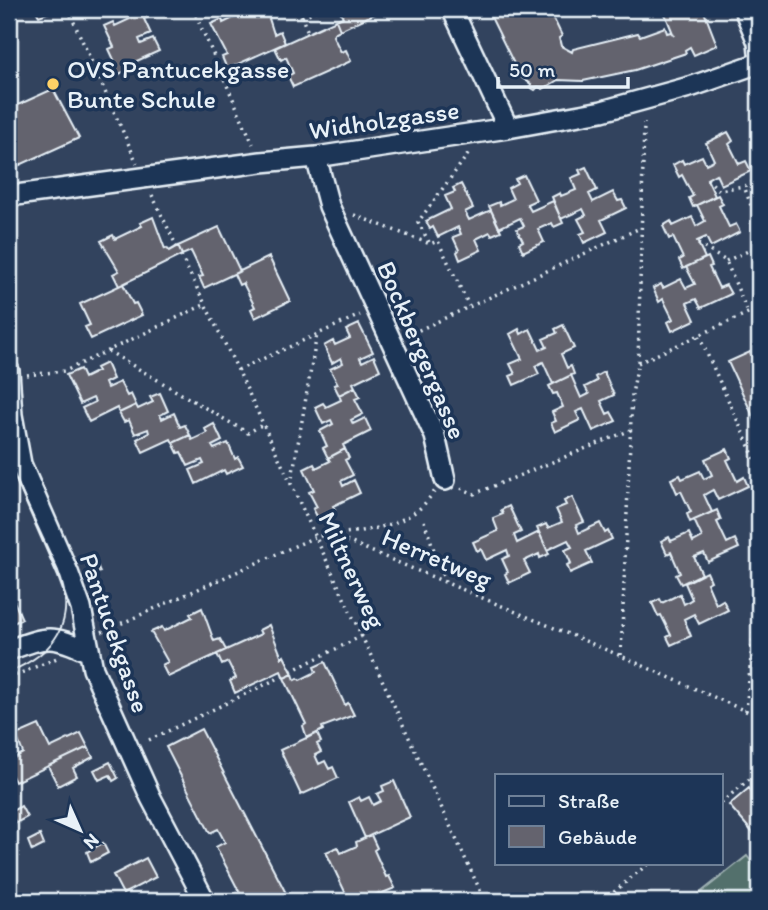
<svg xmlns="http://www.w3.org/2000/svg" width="768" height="910" font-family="Itim,sans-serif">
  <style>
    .green { fill: #536f6c; stroke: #9eb0b2; stroke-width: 2 }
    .building { fill: #64636e; stroke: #e8f1f8; stroke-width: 2 }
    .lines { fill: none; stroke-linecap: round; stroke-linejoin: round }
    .minor-casing { stroke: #e8f1f8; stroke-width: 24 }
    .path { stroke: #e8f1f8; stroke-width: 3.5; stroke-dasharray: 2 5; stroke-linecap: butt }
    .minor { stroke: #1d3557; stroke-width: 19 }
    .tram { stroke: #e8f1f8; stroke-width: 2 }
    .poi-dot { fill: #ffd166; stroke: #1d3557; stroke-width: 2.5 }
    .labels { text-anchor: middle; stroke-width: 7; stroke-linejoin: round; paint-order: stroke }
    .poi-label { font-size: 26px; fill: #e8f1f8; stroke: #1d3557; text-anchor: start }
    .street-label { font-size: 26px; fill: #e8f1f8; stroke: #1d3557 }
  </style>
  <rect width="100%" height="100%" fill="#32435e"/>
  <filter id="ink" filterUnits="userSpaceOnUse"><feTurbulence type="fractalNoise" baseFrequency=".0143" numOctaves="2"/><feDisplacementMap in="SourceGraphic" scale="14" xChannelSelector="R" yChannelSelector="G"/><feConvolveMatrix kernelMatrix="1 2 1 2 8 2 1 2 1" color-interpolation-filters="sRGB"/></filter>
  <g filter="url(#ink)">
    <path class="green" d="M747 856 759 871V901H690Z"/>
    <path class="building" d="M35 9H58L39 16Z
      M142 9H145L149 17 144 19 151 34 139 39 141 44 153 39 159 51 130 64 132 68 117 75 113 66 116 64 109 49 114 47 104 26 113 22 115 26 130 19 129 15Z
      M252 9H266L274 34 280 31 285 43 227 69 222 57 227 55 211 24 222 19 223 23Z
      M339 9H378L379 12 340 30 336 20 343 17Z
      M487 9H549L562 36 559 38 561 46 572 52 573 49 638 33 640 36 665 27 667 33 671 32 674 36 663 9H703L717 45 694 55 690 47 685 50 686 53 635 70 583 81 558 80 543 89 538 87 535 90 530 87 531 84 522 78V73L518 72Z
      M336 20 340 30 334 33 333 36 341 52 346 50 351 61 293 87 288 76 293 73 286 57 281 60 275 48Z
      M53 89 79 138 9 170V109Z
      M728 132 733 141 729 144 739 164 746 161 751 171 721 185 716 174 707 179 715 196 693 207 689 198 693 196 682 175 679 177 673 165 682 160 684 164 702 156 706 164 714 160 706 143Z
      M586 167 597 190 589 194 593 202 613 192 618 201 622 200 626 208 601 220 607 232 584 243 580 234 585 232 578 219 586 215 583 209 561 219 552 197 560 193 561 196 576 190 571 178 581 174 579 170Z
      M524 175 536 200 527 204 531 211 553 201 563 223 554 227 552 223 538 229 544 242 523 252 519 243 523 241 517 229 524 226 520 218 499 228 489 206 499 202 500 205 513 199 508 188 517 183 515 179Z
      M461 184 473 208 465 212 469 220 491 210 501 231 492 235 490 232 476 239 481 250 460 260 457 252 459 250 453 237 461 234 458 227 438 237 433 227 430 229 426 221 451 209 445 196 455 192 453 188Z
      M718 195 723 204 719 206 729 227 736 224 740 232 711 247 706 237 697 241 705 258 683 269 679 260 683 258 673 237 669 239 663 226 671 221 673 226 692 217 696 226 705 221 697 205Z
      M153 217 165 249 167 248 169 251 178 246 182 255 119 286 113 274 119 271 101 241 113 235 115 239 142 226 140 223Z
      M219 227 240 271 204 288 199 277 203 276 191 251 182 255 178 246Z
      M269 257 290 301 255 318 251 309 255 307 243 283 239 285 234 274Z
      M708 257 712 266 709 267 719 288 726 285 731 294 701 308 696 299 687 303 695 320 672 331 668 322 673 319 663 299 659 302 653 288 661 284 663 288 681 279 686 288 695 284 686 267Z
      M123 284 133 304 136 303 142 315 91 339 85 327 90 325 80 304Z
      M359 324 373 352 360 358 362 362 374 356 380 370 353 383 355 387 339 395 334 385 338 384 330 369 343 363 341 358 332 363 324 346 333 341 335 345 350 338 346 330Z
      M563 325 574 348 561 354 567 368 571 366 574 374 553 384 543 362 535 366 539 374 514 385 510 376 515 374 510 364 522 359 510 334 519 329 521 334 530 329 540 350 547 347 543 339 557 333 555 329Z
      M759 348V389L753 392 757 401 759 400V429L728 362Z
      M106 363 113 379 105 383 107 388 120 382 127 396 131 394 136 405 119 413 117 408 89 422 82 408 95 402 93 398 80 404 66 375 80 369 84 378 98 371 96 368Z
      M604 372 614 395 601 401 607 414 611 412 616 421 593 431 583 409 576 412 580 420 555 432 551 423 556 421 552 412 563 407 557 393 553 394 549 386 571 375 581 398 589 394 585 387 597 381 595 377Z
      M355 387 360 397 355 399 363 414 351 420 353 424 365 418 371 431 343 445 345 449 328 458 323 448 327 446 320 431 333 424 331 420 323 424 315 407 323 403 326 407 341 400 339 395Z
      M160 393 168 411 160 415 162 419 174 413 180 427 185 425 190 435 173 443 171 439 143 452 137 439 149 433 148 429 135 434 129 420 124 422 119 413 136 405 138 409 153 402 150 397Z
      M214 424 222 441 212 446 214 449 228 443 235 459 238 457 243 466 226 474 224 470 196 484 190 470 204 464 202 460 188 466 181 452 178 453 173 443 190 435 192 440 207 433 205 429Z
      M345 449 349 458 345 460 353 475 341 481 343 486 354 480 360 493 333 506 335 510 318 518 313 509 317 507 309 492 314 490 304 469 314 464 316 468 330 461 328 458Z
      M727 449 731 458 727 460 737 481 744 477 748 486 718 500 713 490 704 495 712 512 690 522 687 514 691 512 681 491 677 493 671 479 680 475 682 479 700 471 704 479 712 475 705 459Z
      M572 497 584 522 576 525 579 533 600 523 605 533 608 531 612 539 586 551 592 563 570 573 567 565 571 563 565 550 572 547 568 540 547 550 537 528 546 524 548 528 562 522 556 509 566 505 564 501Z
      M509 506 521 532 514 535 517 543 539 532 549 554 540 558 539 554 524 561 530 573 509 583 505 574 508 572 502 559 509 556 507 550 486 560 481 549 477 551 473 542 498 531 493 518 503 514 501 510Z
      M717 510 721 520 717 522 727 543 735 539 739 548 708 562 704 553 694 557 702 574 681 584 676 575 680 573 671 552 667 554 661 541 669 537 671 541 689 533 693 542 702 537 694 520Z
      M94 558 100 572 91 576 85 562Z
      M707 572 711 581 707 583 716 604 723 600 728 610 699 624 694 614 684 619 691 636 671 645 667 637 671 635 661 615 658 616 652 603 660 599 662 603 680 594 684 604 692 599 685 583Z
      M9 590 22 619 9 625Z
      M202 608 214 641 220 639 226 650 168 677 162 665 168 662 151 632 162 627 164 631 192 617 190 614Z
      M269 625 282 658 284 656 293 674 284 678 281 671 235 693 230 681 236 678 228 662 222 665 217 654 261 634 259 630Z
      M325 662 345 705 348 703 354 715 322 727 323 730 307 738 303 726 306 724 284 678 293 674 295 680 298 678 300 680 316 672 314 667Z
      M39 725 50 748 81 733 88 747 15 782 12 776 9 778V761L23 753 16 735Z
      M201 729 290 901H244L216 847 225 842 218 829 210 833 166 747Z
      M317 733 321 742 317 744 321 752 315 755 319 764 325 761 329 769 333 767 338 778 301 795 280 750Z
      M88 747 93 757 73 768 77 776 58 786 48 766Z
      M110 762 118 778 113 781 110 775 99 780 94 770Z
      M394 781 410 817 365 838 349 802 359 797 361 801 369 797 373 805 381 801 377 794 384 791 382 786Z
      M749 788 759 801V840L729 805Z
      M21 806 27 817 16 823 10 812Z
      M40 835 44 845 32 851 28 841Z
      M371 835 377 848 374 850 386 877 389 876 395 888 380 894 379 893 364 900V901H345L343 898 347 896 326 852 338 847 341 853 357 846 356 842Z
      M103 843 108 853 91 862 87 852Z
      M146 858 156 877 123 894 113 875Z"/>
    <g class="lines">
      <g class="minor-casing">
        <path id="minor" d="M452 9 508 128
          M744 9 758 42 759 52
          M316 157 329 206 435 436 445 480
          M9 196 261 162 316 157 508 128 602 111 693 86 759 63
          M9 371 12 415 21 464 68 572 81 608 93 669 151 798 205 901
          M9 650C47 636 52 634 89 652"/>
      </g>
      <path class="path" d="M68 9 137 163
        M193 9 253 144
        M240 9 242 15
        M298 9 308 32
        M302 17 319 9
        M707 179 719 190 744 186
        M759 179 744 186 759 228
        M152 195 177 247
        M354 215 430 244 438 241 469 306
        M429 242 418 222 469 153
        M698 244 726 261 748 313
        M181 256 238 370 485 901
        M726 261 759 246
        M406 336 640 228
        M699 336 759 468
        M108 351 248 433 263 424
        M638 363 759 308
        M238 370 360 315
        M27 375 65 371 206 304
        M291 484 317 334
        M461 488 474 494 631 430
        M424 521 445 582
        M333 534C360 532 392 528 415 512 423 507 429 498 435 491
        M102 632 315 537 330 534 621 656 759 717
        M621 655 632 394 638 363 644 123
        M291 671 362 636
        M9 678 57 658
        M746 711 759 571
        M149 740 283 676
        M721 803 759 771
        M603 901 649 863"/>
      <use href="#minor" class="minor"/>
      <path class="tram" d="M9 465 58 571C78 621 55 653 9 672"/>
    </g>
  </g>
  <circle class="poi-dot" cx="53" cy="84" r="7"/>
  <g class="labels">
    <g class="poi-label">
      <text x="67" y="78">OVS Pantucekgasse<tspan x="67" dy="30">Bunte Schule</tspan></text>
    </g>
    <g class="street-label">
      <text transform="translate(384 120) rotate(-8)" y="9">Widholzgasse</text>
      <text transform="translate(422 350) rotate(67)" y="9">Bockbergergasse</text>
      <text transform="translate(437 558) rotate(23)" y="9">Herretweg</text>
      <text transform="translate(352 570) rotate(65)" y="9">Miltnerweg</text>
      <text transform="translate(115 633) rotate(71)" y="9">Pantucekgasse</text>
    </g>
  </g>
  <rect width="768" height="910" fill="none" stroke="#1d3557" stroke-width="35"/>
  <rect x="18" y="18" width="733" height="875" fill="none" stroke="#e8f1f8" stroke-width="2.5" filter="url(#ink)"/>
  <rect x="495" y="774" width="228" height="91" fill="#1d3557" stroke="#6e8097" stroke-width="2"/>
  <rect x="509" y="796" width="35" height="10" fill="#1d3557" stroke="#6e8097" stroke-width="2"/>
  <text x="558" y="808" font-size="21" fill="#e8f1f8">Straße</text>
  <rect x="509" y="826" width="35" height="21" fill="#64636e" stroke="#6e8097" stroke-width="2"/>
  <text x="558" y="844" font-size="21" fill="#e8f1f8">Gebäude</text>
  <g transform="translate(80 830) rotate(135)" stroke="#1d3557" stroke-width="5" paint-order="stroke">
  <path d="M0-5L12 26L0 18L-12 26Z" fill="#e8f1f8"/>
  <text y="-10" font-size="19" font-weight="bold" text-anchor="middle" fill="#e8f1f8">N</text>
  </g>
  <path d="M498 77v10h130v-10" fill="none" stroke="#e8f1f8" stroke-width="3.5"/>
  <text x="509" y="77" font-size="21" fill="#e8f1f8" stroke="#1d3557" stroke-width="5" paint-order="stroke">50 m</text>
</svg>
